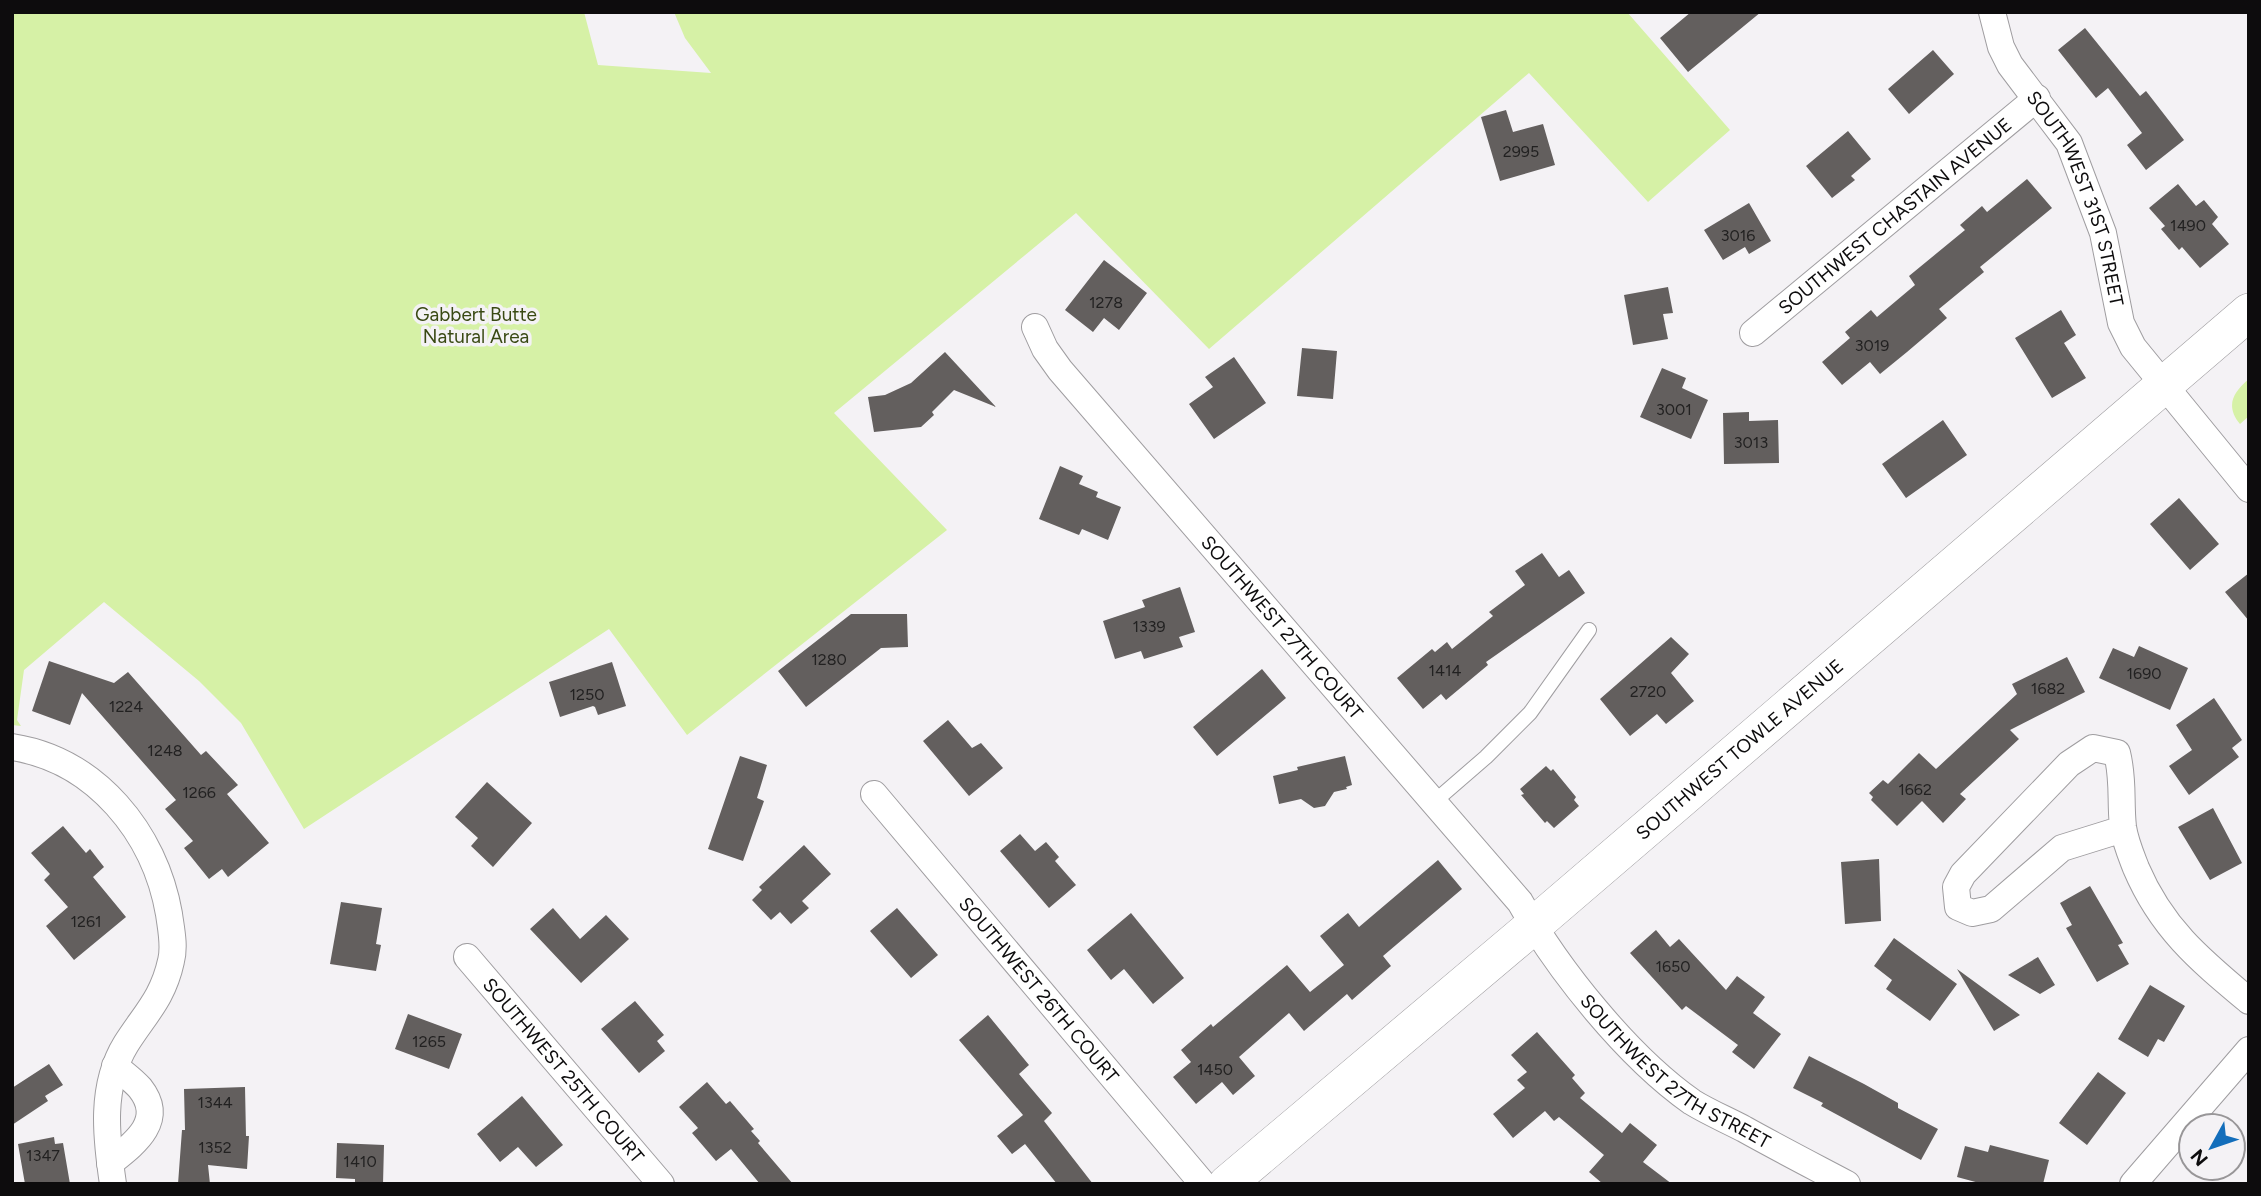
<svg xmlns="http://www.w3.org/2000/svg" width="2261" height="1196" font-family="Figtree,sans-serif">
  <style>
    .green { fill: #d6f1a6 }
    .building { fill: #635f5e }
    .lines { fill: none; stroke-linecap: round; stroke-linejoin: round }
    .service-casing { stroke: #9f9da0; stroke-width: 16 }
    .minor-casing { stroke: #9f9da0; stroke-width: 28 }
    .secondary-casing { stroke: #9f9da0; stroke-width: 38 }
    .service { stroke: #fff; stroke-width: 14 }
    .minor { stroke: #fff; stroke-width: 26 }
    .secondary { stroke: #fff; stroke-width: 37 }
    .labels { text-anchor: middle; stroke-width: 7; stroke-linejoin: round; paint-order: stroke }
    .number-label { font-size: 16px; fill: #222121 }
    .street-label { font-size: 19px; fill: #0d0c0d; stroke: #f4f2f5 }
    .park-label { font-size: 19px; fill: #394913; stroke: #f4f2f5 }
  </style>
  <rect width="100%" height="100%" fill="#f4f2f5"/>
  <path class="green" d="M12 12H584L598 65 711 73 685 38 674 12H1627L1730 130 1648 202 1529 73 1209 349 1076 213 834 413 947 530 687 735 609 629 304 829 241 723 199 681 104 602 24 670 17 720 21 726 12 725Z
    M2249 379V416L2240 424C2225 406 2233 392 2249 379Z"/>
  <path class="building" d="M1691 12H1761L1688 72 1660 38Z
    M2085 28 2140 96 2146 91 2184 140 2146 170 2127 145 2142 133 2108 88 2096 98 2058 50Z
    M1933 50 1954 74 1909 114 1888 89Z
    M1506 110 1513 132 1543 124 1555 165 1500 181 1481 117Z
    M1848 131 1871 159 1851 176 1855 180 1832 198 1806 166Z
    M2027 179 2052 208 1980 267 1984 272 1939 309 1947 318 1907 352 1880 374 1870 362 1842 385 1822 362 1850 338 1845 332 1871 310 1877 317 1915 285 1909 276 1965 230 1960 225 1982 206 1987 212Z
    M2178 184 2196 206 2204 200 2218 217 2212 224 2229 244 2200 268 2182 247 2179 250 2161 229 2165 226 2149 208Z
    M1749 203 1771 241 1749 254 1745 247 1723 260 1704 230Z
    M1104 260 1147 293 1119 330 1104 318 1093 332 1065 310Z
    M1668 287 1673 313 1663 314 1668 339 1633 345 1624 295Z
    M2061 310 2076 335 2064 343 2086 378 2052 398 2015 338Z
    M1302 348 1337 351 1333 399 1297 396Z
    M945 352 996 407 954 390 932 412 934 415 921 427 874 432 868 397 885 395 911 383Z
    M1234 357 1266 403 1214 439 1189 404 1213 387 1205 377Z
    M1662 368 1686 378 1682 388 1708 400 1691 439 1640 417Z
    M1749 412V421L1778 420 1779 463 1724 464 1723 413Z
    M1943 420 1967 455 1906 498 1882 464Z
    M1060 466 1083 476 1079 484 1098 492 1096 497 1121 507 1108 540 1082 529 1079 535 1039 519Z
    M2179 498 2219 544 2190 570 2150 524Z
    M1542 553 1559 577 1569 570 1585 593 1486 662 1488 665 1446 700 1441 694 1423 709 1397 678 1432 649 1435 652 1447 642 1452 649 1493 616 1489 612 1525 585 1515 571Z
    M2249 573V621L2225 592Z
    M1180 587 1195 632 1179 637 1183 647 1144 659 1141 651 1115 659 1103 621 1145 607 1142 600Z
    M851 614H907L908 647 881 648 806 707 778 671Z
    M1671 637 1689 654 1671 673 1694 701 1666 724 1657 714 1630 736 1600 699Z
    M2139 646 2188 668 2170 710 2099 678 2113 648 2134 657Z
    M2067 657 2085 692 2010 730 2019 739 1960 794 1966 799 1943 823 1922 801 1897 826 1871 800 1873 797 1869 793 1883 780 1888 784 1919 753 1936 769 2017 694 2012 684Z
    M49 661 114 683 128 672 201 755 206 751 238 785 227 794 269 843 228 877 222 869 209 879 184 848 193 841 165 809 176 800 82 693 70 725 32 711Z
    M612 662 626 706 598 715 595 707 593 706 560 717 549 682Z
    M1262 669 1286 698 1217 756 1193 727Z
    M2214 698 2242 740 2232 748 2239 757 2189 795 2169 766 2192 750 2176 725Z
    M948 720 972 748 981 743 1003 768 969 796 923 741Z
    M740 756 767 765 757 798 764 801 743 861 708 849Z
    M1345 756 1352 785 1346 787 1347 789 1334 792 1325 806 1314 808 1301 799 1279 804 1273 776 1298 770 1297 767Z
    M1546 766 1551 771 1553 769 1576 797 1574 800 1579 806 1554 828 1547 821 1545 823 1521 795 1524 794 1520 789Z
    M487 782 532 823 493 867 471 846 478 838 455 817Z
    M2213 808 2242 863 2210 880 2178 827Z
    M63 826 86 853 90 849 104 867 93 877 126 917 74 960 46 926 68 907 44 880 50 874 31 853Z
    M1020 834 1035 851 1046 842 1059 857 1055 861 1076 885 1049 908 1000 851Z
    M804 845 831 874 802 901 809 908 791 924 780 912 771 920 752 900 762 890 759 887Z
    M1879 859 1881 921 1845 924 1841 862Z
    M1438 860 1462 889 1383 956 1391 966 1352 1000 1347 994 1304 1031 1289 1013 1239 1057 1255 1076 1233 1095 1222 1082 1196 1104 1173 1077 1191 1062 1181 1050 1211 1024 1213 1027 1287 965 1310 992 1344 965 1320 936 1348 913 1359 927Z
    M2090 886 2123 943 2118 945 2129 964 2097 982 2066 928 2072 925 2060 903Z
    M341 902 382 908 376 944 381 945 376 971 330 964Z
    M553 908 580 939 606 915 629 939 581 983 530 929Z
    M897 908 938 955 911 978 870 931Z
    M1131 913 1184 978 1153 1004 1124 969 1111 980 1087 950Z
    M1656 930 1670 947 1679 939 1726 990 1737 976 1765 997 1753 1013 1781 1034 1754 1069 1732 1052 1738 1045 1686 1006 1682 1010 1630 953Z
    M1894 938 1957 984 1930 1021 1886 989 1892 980 1874 966Z
    M2038 957 2055 985 2040 994 2008 975Z
    M1957 969 2020 1015 1994 1031Z
    M2150 985 2185 1006 2164 1042 2158 1039 2148 1057 2118 1039Z
    M635 1001 664 1035 657 1041 665 1051 639 1073 601 1029Z
    M408 1014 462 1034 449 1069 395 1049Z
    M988 1015 1029 1065 1019 1074 1052 1113 1044 1121 1093 1184H1057L1025 1144 1012 1154 997 1136 1023 1115 959 1040Z
    M1537 1032 1575 1075 1572 1078 1585 1093 1580 1098 1622 1133 1630 1123 1657 1145 1643 1162 1672 1184H1603L1589 1172 1604 1155 1559 1117 1554 1121 1545 1111 1513 1138 1493 1114 1525 1088 1517 1080 1527 1072 1511 1055Z
    M1809 1056 1864 1084 1898 1103V1108L1938 1129 1921 1160 1821 1106 1823 1103 1793 1088Z
    M49 1064 63 1085 45 1096 48 1101 12 1125V1088Z
    M2098 1072 2126 1093 2087 1145 2059 1123Z
    M707 1082 726 1104 730 1101 754 1129 751 1131 760 1141 758 1143 793 1184H760L731 1149 716 1161 692 1133 698 1128 679 1107Z
    M245 1087 246 1136H249L247 1169 208 1165 210 1184H178L182 1130H185L184 1089Z
    M522 1096 563 1145 536 1167 518 1147 500 1162 477 1134Z
    M54 1137 55 1144 63 1143 70 1184H25L18 1144Z
    M337 1143 384 1145 383 1184H355V1179L336 1178Z
    M1990 1145 2049 1160 2043 1184H1983L1957 1177 1965 1146 1988 1152Z"/>
  <g class="lines">
    <g class="service-casing">
      <path id="service" d="M1434 802 1486 757 1530 713 1589 630"/>
    </g>
    <g class="minor-casing">
      <g id="minor">
        <path id="s1" d="M1992 12 2001 47 2010 65 2069 143 2103 233 2121 323 2133 347 2249 489"/>
        <path id="s2" d="M1035 327 1045 349 1060 370 1520 902C1558 970 1628 1057 1692 1102 1708 1112 1727 1120 1744 1129 1778 1148 1813 1166 1847 1184"/>
        <path id="s3" d="M1753 333 2037 98"/>
        <path d="M12 747C96 760 155 833 169 914 171 929 175 946 171 961 163 998 145 1014 126 1044 100 1086 106 1137 113 1184"/>
        <path id="s4" d="M874 794 1203 1184"/>
        <path d="M2123 829 2062 848 1991 909 1972 913 1958 907 1956 887 1963 874 2069 764 2093 748 2117 753C2124 781 2120 800 2123 827 2125 841 2131 855 2136 868 2162 929 2200 960 2249 1001"/>
        <path id="s5" d="M467 957 661 1184"/>
        <path d="M110 1163C134 1144 166 1121 140 1088 133 1080 123 1073 115 1066"/>
        <path d="M2133 1184 2249 1050"/>
      </g>
    </g>
    <g class="secondary-casing">
      <g id="secondary">
        <path id="s6" d="M1227 1184 1533 926 2249 312"/>
      </g>
    </g>
    <use href="#service" class="service"/>
    <use href="#minor" class="minor"/>
    <use href="#secondary" class="secondary"/>
  </g>
  <g class="labels">
    <g class="number-label">
      <text x="1521" y="157">2995</text>
      <text x="2188" y="231">1490</text>
      <text x="1738" y="241">3016</text>
      <text x="1106" y="308">1278</text>
      <text x="1872" y="351">3019</text>
      <text x="1674" y="415">3001</text>
      <text x="1751" y="448">3013</text>
      <text x="1149" y="632">1339</text>
      <text x="829" y="665">1280</text>
      <text x="1445" y="676">1414</text>
      <text x="2144" y="679">1690</text>
      <text x="2048" y="694">1682</text>
      <text x="1648" y="697">2720</text>
      <text x="587" y="700">1250</text>
      <text x="126" y="712">1224</text>
      <text x="165" y="756">1248</text>
      <text x="1915" y="795">1662</text>
      <text x="199" y="798">1266</text>
      <text x="86" y="927">1261</text>
      <text x="1673" y="972">1650</text>
      <text x="429" y="1047">1265</text>
      <text x="1215" y="1075">1450</text>
      <text x="215" y="1108">1344</text>
      <text x="215" y="1153">1352</text>
      <text x="43" y="1161">1347</text>
      <text x="360" y="1167">1410</text>
    </g>
    <g class="street-label">
      <text dy="7" stroke="none"><textPath href="#s1" startOffset="208">SOUTHWEST 31ST STREET</textPath></text>
      <text dy="7" stroke="none"><textPath href="#s3" startOffset="184">SOUTHWEST CHASTAIN AVENUE</textPath></text>
      <text dy="7" stroke="none"><textPath href="#s2" startOffset="390">SOUTHWEST 27TH COURT</textPath></text>
      <text dy="7" stroke="none"><textPath href="#s6" startOffset="672">SOUTHWEST TOWLE AVENUE</textPath></text>
      <text dy="7" stroke="none"><textPath href="#s4" startOffset="256">SOUTHWEST 26TH COURT</textPath></text>
      <text dy="7" stroke="none"><textPath href="#s2" startOffset="987">SOUTHWEST 27TH STREET</textPath></text>
      <text dy="7" stroke="none"><textPath href="#s5" startOffset="149">SOUTHWEST 25TH COURT</textPath></text>
    </g>
    <g class="park-label">
      <text x="476" y="321">Gabbert Butte<tspan x="476" dy="22">Natural Area</tspan></text>
    </g>
  </g>
  <rect width="2261" height="1196" fill="none" stroke="#0d0c0d" stroke-width="28"/>
  <g transform="translate(2212 1147) rotate(230)"><circle r="33" fill="#f4f2f5" stroke="#989698" stroke-width="2"/>
  <path d="M0-5L12 26L0 18L-12 26Z" fill="#136ebb"/>
  <text y="-10" font-size="19" font-weight="bold" text-anchor="middle" fill="#0d0c0d">N</text>
  </g>
</svg>
